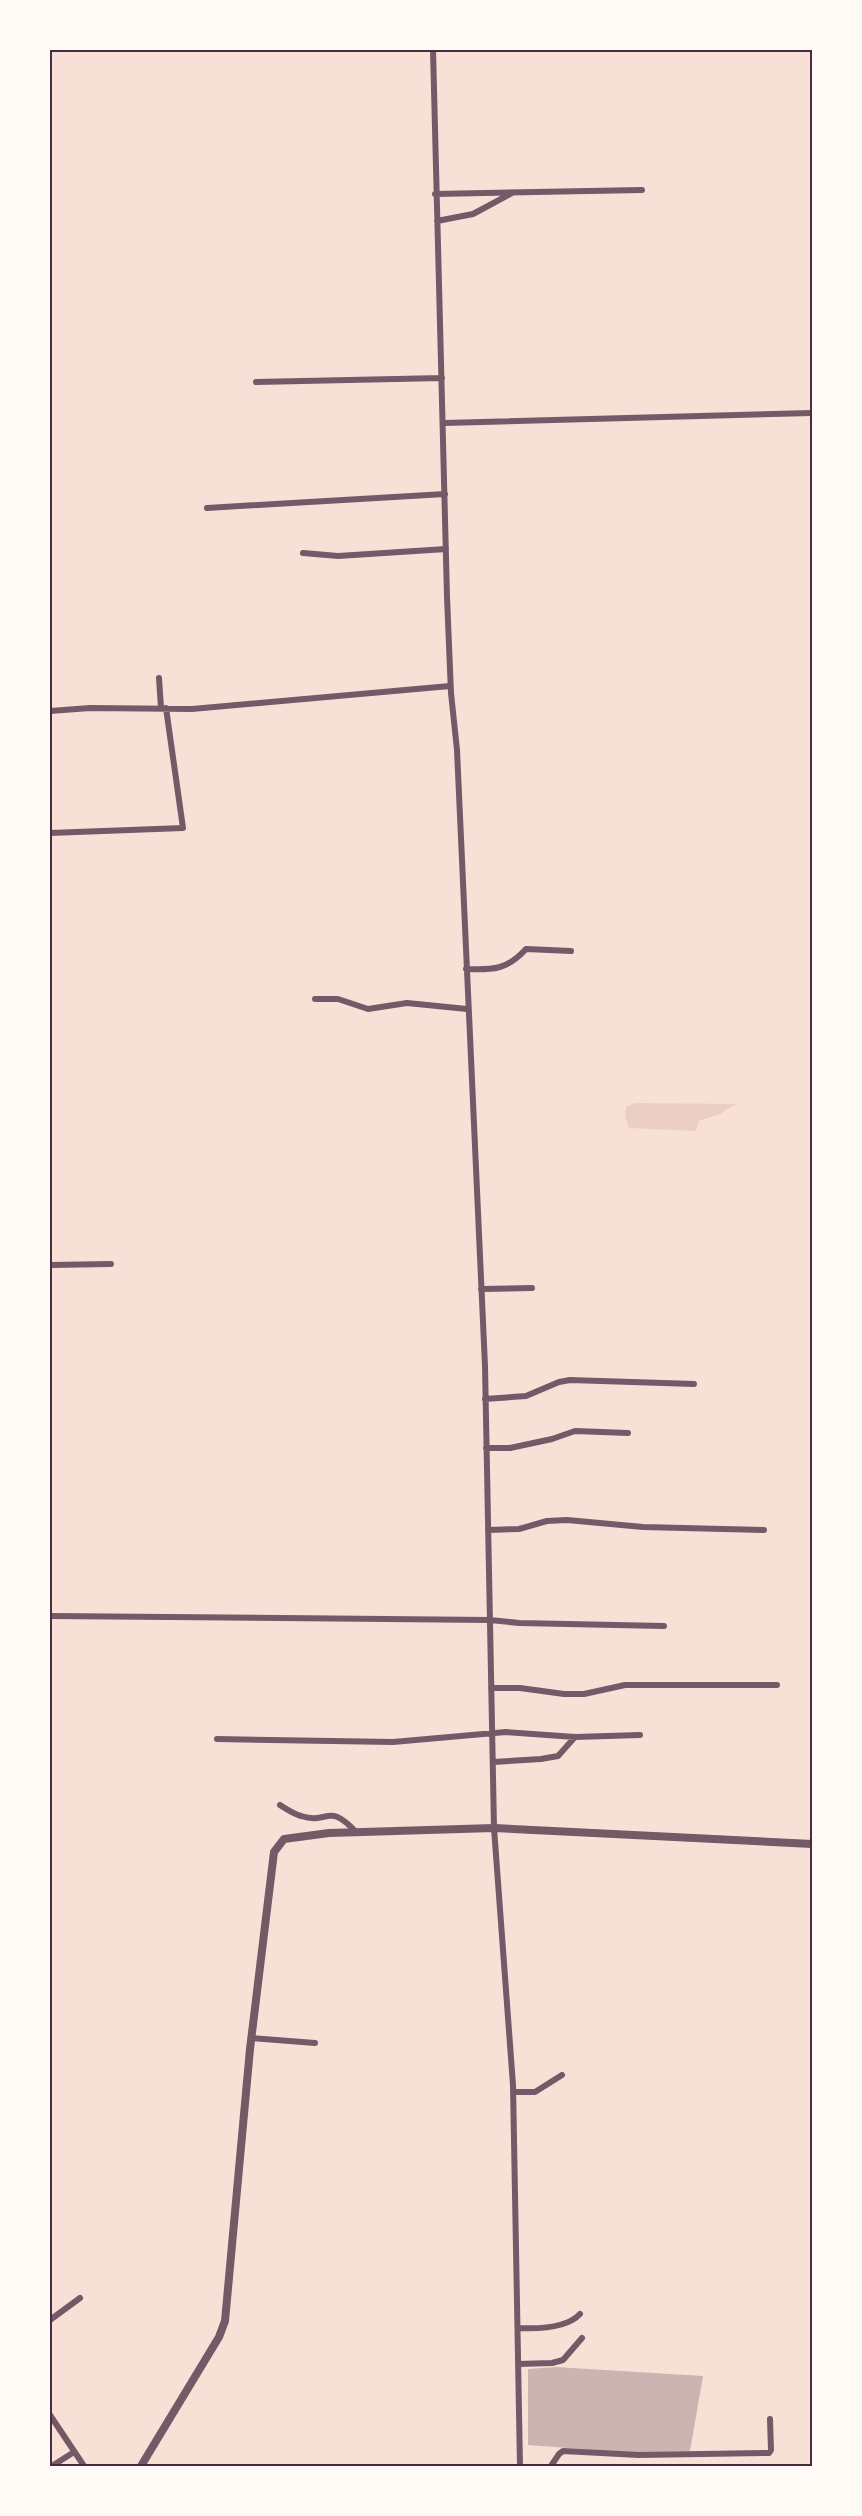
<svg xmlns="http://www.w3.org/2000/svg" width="862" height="2516" font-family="Helvetica,sans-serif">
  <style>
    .green { fill: #ebcfc5 }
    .building { fill: #ccb4b1 }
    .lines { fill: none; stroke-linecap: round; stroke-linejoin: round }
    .minor { stroke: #755966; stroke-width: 6 }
    .tertiary { stroke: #755966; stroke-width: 8 }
    .neatline { fill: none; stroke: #4a2c40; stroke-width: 2 }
  </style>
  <rect width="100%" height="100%" fill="#f7e1d7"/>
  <path class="green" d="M635 1103 736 1104 720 1114 699 1121 696 1131 629 1128 625 1117 626 1107Z"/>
  <path class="building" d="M556 2367 703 2376 690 2451 635 2453 528 2445V2369Z"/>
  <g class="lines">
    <path class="minor" d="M433 50 447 597 451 693 457 750 485 1366 494 1828 513 2085 520 2466
      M435 194 642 190
      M437 221 473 214 512 193
      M256 382 442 378
      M444 423 812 413
      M207 508 445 494
      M303 553 338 556 446 549
      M159 678 161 708
      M50 711 90 708 192 709 450 686
      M50 833 183 828 166 708
      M466 969C493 970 507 970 526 949L571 951
      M315 999H338L368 1009 407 1003 467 1009
      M50 1265 111 1264
      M481 1289 532 1288
      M485 1399 526 1396 559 1382 570 1380 694 1384
      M486 1448H510L552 1439 575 1431 628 1433
      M488 1530 519 1529 547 1521 567 1520 643 1527 764 1530
      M50 1616 490 1620 519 1623 664 1626
      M491 1688H520L564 1694H584L625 1685H777
      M217 1739 393 1742 506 1732 575 1737 640 1735
      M493 1762 541 1759 558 1756 575 1737
      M280 1805C286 1809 294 1814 301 1816 330 1825 327 1801 357 1833
      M251 2038 315 2043
      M513 2092H535L562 2075
      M50 2320 80 2298
      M518 2328C537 2329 566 2329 580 2314
      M518 2364 552 2363 563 2360 582 2338
      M50 2415 84 2466
      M52 2466 74 2452
      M551 2466 559 2454 563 2451 639 2455 769 2453 771 2450 770 2419"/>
    <path class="tertiary" d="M141 2466 219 2337 225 2321 250 2049 274 1852 284 1839 329 1833 494 1828 812 1844"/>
  </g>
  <rect width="862" height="2516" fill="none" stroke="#fffaf5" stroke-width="102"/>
  <rect x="51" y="51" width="760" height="2414" class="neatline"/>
</svg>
